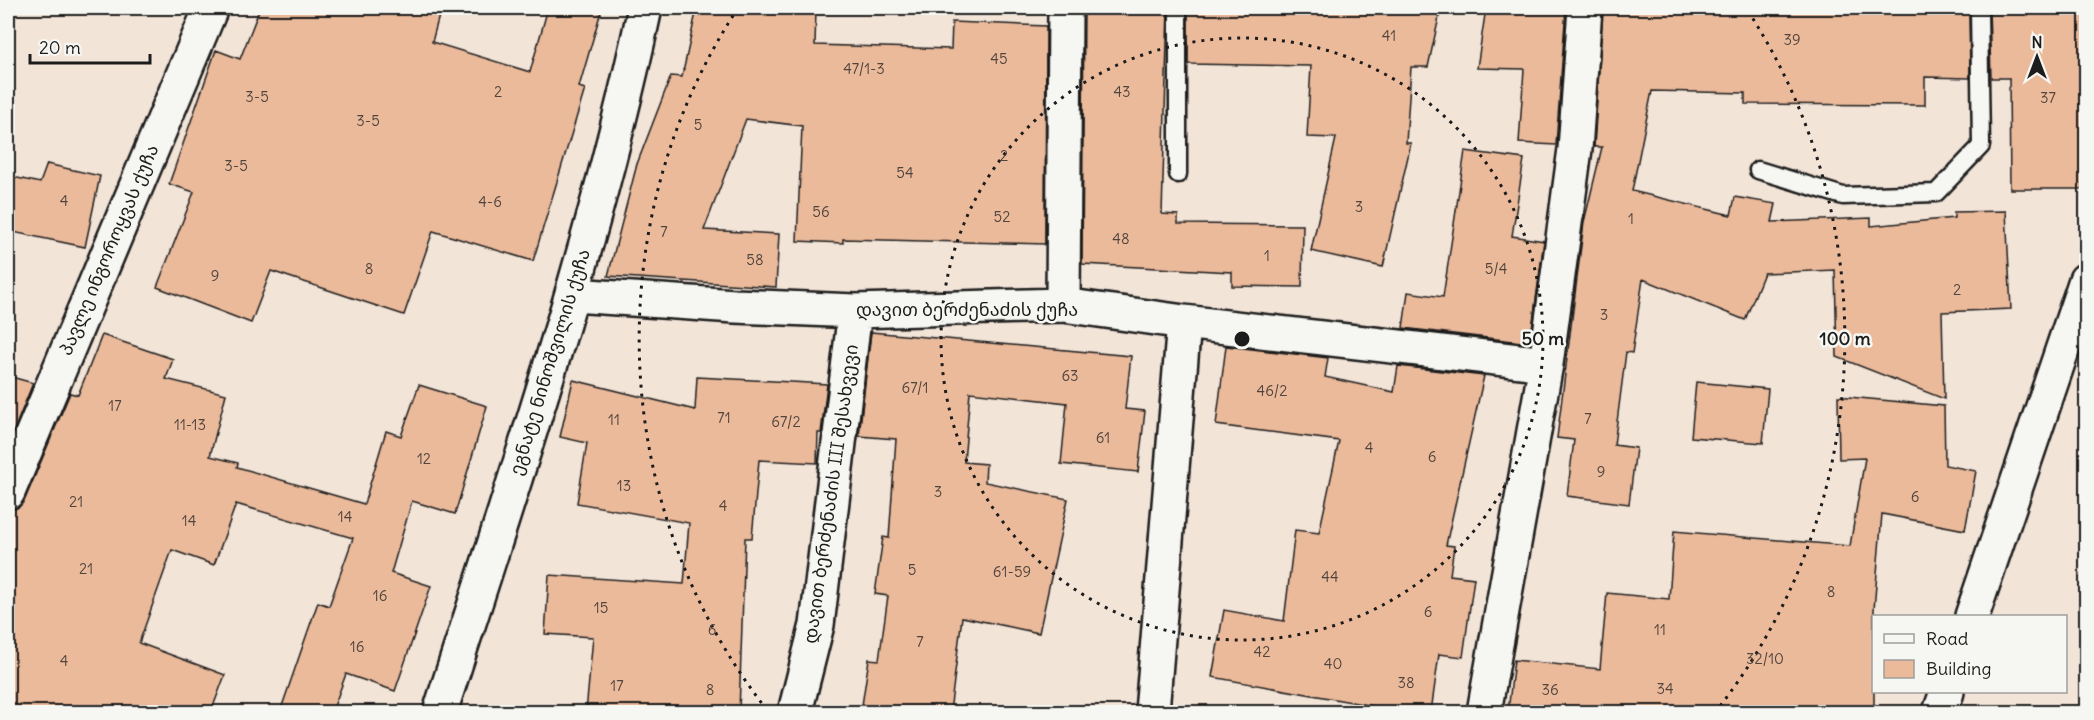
<svg xmlns="http://www.w3.org/2000/svg" width="2094" height="720" font-family="Delius,'Noto Sans Georgian',sans-serif">
  <style>
    .building { fill: #ebba9b; stroke: #1c1c1c; stroke-width: 1.5 }
    .lines { fill: none; stroke-linecap: round; stroke-linejoin: round }
    .lane-casing { stroke: #1c1c1c; stroke-width: 21 }
    .street-casing { stroke: #1c1c1c; stroke-width: 38 }
    .secondary-casing { stroke: #1c1c1c; stroke-width: 38 }
    .lane { stroke: #f6f6f2; stroke-width: 16 }
    .street { stroke: #f6f6f2; stroke-width: 33 }
    .secondary { stroke: #f6f6f2; stroke-width: 33 }
    .ring { fill: none; stroke: #1c1c1c; stroke-width: 3; stroke-dasharray: 3 6 }
    .labels { text-anchor: middle; stroke-width: 5; stroke-linejoin: round; paint-order: stroke }
    .number-label { font-size: 15px; fill: #50443c }
    .street-label { font-size: 18px; fill: #1c1c1c; stroke: #f6f6f2 }
    .centre { fill: #1c1c1c; stroke: #f6f6f2; stroke-width: 3 }
    .ring-label { font-size: 18px; text-anchor: middle; font-weight: bold; fill: #1c1c1c; stroke: #f6f6f2; stroke-width: 5; stroke-linejoin: round; paint-order: stroke }
  </style>
  <rect width="100%" height="100%" fill="#f3e4d8"/>
  <filter id="ink" filterUnits="userSpaceOnUse"><feTurbulence type="fractalNoise" baseFrequency=".0167" numOctaves="2"/><feDisplacementMap in="SourceGraphic" scale="12" xChannelSelector="R" yChannelSelector="G"/><feConvolveMatrix kernelMatrix="1 2 1 2 8 2 1 2 1" color-interpolation-filters="sRGB"/></filter>
  <g filter="url(#ink)">
    <path class="building" d="M260 8H441L432 42 530 72 548 8H602L579 87 585 89 533 261 433 231 404 315 271 271 251 323 157 287 194 192 169 184 216 50 240 59Z
      M697 8H816L815 45 951 49 952 22 1046 26 1045 244 843 239V243L797 241 802 126 746 119 704 230 779 234 776 287 608 276 637 164 671 76 682 77Z
      M1084 8H1168L1162 214 1178 215V224L1303 225 1302 287 1232 286V272L1082 264Z
      M1188 8H1441L1428 67H1411L1406 143H1411L1383 267 1311 251 1336 138 1307 137 1311 66 1188 64Z
      M1486 8H1566L1556 145 1519 143 1524 69 1477 68Z
      M1603 8H1969L1970 78 1925 77V105L1745 104V93L1652 91 1632 191 1731 215 1735 197 1776 204 1772 222 1871 218V226L1954 218V212L2006 211 2011 309 1942 312 1944 399 1837 357 1835 270 1764 273 1745 320 1643 279 1632 353 1626 352 1614 445 1636 448 1629 504 1567 496 1574 440 1557 438 1584 222 1602 147H1594Z
      M1989 8H2086V189H2010L2009 78H1991Z
      M1465 151 1524 159 1512 236 1544 241 1530 343 1403 328 1408 292 1443 297Z
      M47 164 100 176 85 247 8 231V176L40 183Z
      M871 332 1131 356 1125 409 1145 411 1138 472 1061 464 1067 403 970 392 964 462 986 464 985 482 1068 499 1039 633 962 617 950 712H861L869 659 879 660 888 596 875 594 883 537 889 538 896 439 859 436Z
      M102 335 173 359 166 379 226 394 210 456 238 463 237 467 364 504 386 431 401 436 419 385 487 406 455 514 412 501 391 573 431 586 395 691 346 674 332 712H280L318 602 329 606 353 538 236 504 214 565 172 550 139 643 225 675 211 712H8V510L19 507 25 499 70 393 78 395Z
      M1226 346 1328 358 1325 377 1394 392 1398 366 1484 376 1446 545 1454 546 1450 575 1474 578 1463 657 1439 654 1431 712H1373L1374 706 1212 677 1224 610 1284 621 1295 530 1319 533 1339 441 1216 425Z
      M8 376 33 383 8 445Z
      M697 377 827 384 821 433H818L817 463 759 460 752 538H745L739 712H586L593 637 545 634 549 575 684 584 689 523 577 503 587 443 560 437 573 380 695 410Z
      M1696 382 1768 389 1763 443 1691 437Z
      M1838 396 1944 406 1945 465 1976 471 1965 530 1882 514 1874 609V712H1508L1514 660 1600 669 1607 593 1669 599 1674 531 1850 546 1865 458 1839 459Z"/>
    <g class="lines">
      <g class="lane-casing">
        <path id="lane" d="M1758 170 1843 196 1936 193 1981 146 1979 8
          M1178 174V8"/>
      </g>
      <g class="street-casing">
        <path id="street" d="M573 295 735 306 855 311 1063 305 1184 322 1152 712
          M1063 305 1065 8
          M1184 322 1546 364
          M8 492 211 8
          M1972 616 2086 280
          M795 712 817 625 855 311
          M1484 712 1546 364 1575 149 1585 8
          M1940 712 1947 692"/>
      </g>
      <g class="secondary-casing">
        <path id="secondary" d="M440 712C515 479 594 247 645 8"/>
      </g>
      <use href="#lane" class="lane"/>
      <use href="#street" class="street"/>
      <use href="#secondary" class="secondary"/>
    </g>
  </g>
  <g class="ring">
    <circle cx="1242" cy="339" r="301"/>
    <path d="M767 710A603 603 0 0 1 736 11M1748 11A603 603 0 0 1 1717 710"/>
  </g>
  <g class="labels">
    <g class="number-label">
      <text x="1389" y="41">41</text>
      <text x="1792" y="45">39</text>
      <text x="999" y="64">45</text>
      <text x="864" y="74">47/1-3</text>
      <text x="498" y="97">2</text>
      <text x="1122" y="97">43</text>
      <text x="257" y="102">3-5</text>
      <text x="2048" y="103">37</text>
      <text x="368" y="126">3-5</text>
      <text x="698" y="130">5</text>
      <text x="1004" y="161">2</text>
      <text x="236" y="171">3-5</text>
      <text x="905" y="178">54</text>
      <text x="64" y="206">4</text>
      <text x="490" y="207">4-6</text>
      <text x="1359" y="212">3</text>
      <text x="821" y="217">56</text>
      <text x="1002" y="222">52</text>
      <text x="1631" y="224">1</text>
      <text x="664" y="237">7</text>
      <text x="1121" y="244">48</text>
      <text x="1267" y="261">1</text>
      <text x="755" y="265">58</text>
      <text x="369" y="274">8</text>
      <text x="1496" y="274">5/4</text>
      <text x="215" y="281">9</text>
      <text x="1957" y="295">2</text>
      <text x="1604" y="320">3</text>
      <text x="1070" y="381">63</text>
      <text x="915" y="393">67/1</text>
      <text x="1272" y="396">46/2</text>
      <text x="115" y="411">17</text>
      <text x="724" y="423">71</text>
      <text x="1588" y="424">7</text>
      <text x="614" y="425">11</text>
      <text x="786" y="427">67/2</text>
      <text x="190" y="430">11-13</text>
      <text x="1103" y="443">61</text>
      <text x="1369" y="453">4</text>
      <text x="1432" y="462">6</text>
      <text x="424" y="464">12</text>
      <text x="1601" y="477">9</text>
      <text x="624" y="491">13</text>
      <text x="938" y="497">3</text>
      <text x="1915" y="502">6</text>
      <text x="76" y="507">21</text>
      <text x="723" y="511">4</text>
      <text x="345" y="522">14</text>
      <text x="189" y="526">14</text>
      <text x="86" y="574">21</text>
      <text x="912" y="575">5</text>
      <text x="1012" y="577">61-59</text>
      <text x="1330" y="582">44</text>
      <text x="1831" y="597">8</text>
      <text x="380" y="601">16</text>
      <text x="601" y="613">15</text>
      <text x="1428" y="617">6</text>
      <text x="712" y="635">6</text>
      <text x="1660" y="635">11</text>
      <text x="920" y="647">7</text>
      <text x="357" y="652">16</text>
      <text x="1262" y="657">42</text>
      <text x="1765" y="664">32/10</text>
      <text x="64" y="666">4</text>
      <text x="1333" y="669">40</text>
      <text x="1406" y="688">38</text>
      <text x="617" y="691">17</text>
      <text x="1665" y="694">34</text>
      <text x="710" y="695">8</text>
      <text x="1550" y="695">36</text>
    </g>
    <g class="street-label">
      <text transform="translate(109 250) rotate(-67)" y="6">პავლე ინგოროყვას ქუჩა</text>
      <text x="967" y="316">დავით ბერძენაძის ქუჩა</text>
      <text transform="translate(550 362) rotate(-73)" y="6">ეგნატე ნინოშვილის ქუჩა</text>
      <text transform="translate(831 494) rotate(-82)" y="6">დავით ბერძენაძის III შესახვევი</text>
    </g>
  </g>
  <circle cx="1242" cy="339" r="9" class="centre"/>
  <g class="ring-label">
    <text x="1543" y="345">50 m</text>
    <text x="1845" y="345">100 m</text>
  </g>
  <rect width="2094" height="720" fill="none" stroke="#f6f6f2" stroke-width="30"/>
  <rect x="15" y="15" width="2064" height="690" fill="none" stroke="#1c1c1c" stroke-width="2" filter="url(#ink)"/>
  <rect x="1872" y="615" width="195" height="78" fill="#f6f6f2" stroke="#9f9f9c" stroke-width="1.5"/>
  <rect x="1884" y="634" width="30" height="9" fill="#f6f6f2" stroke="#9f9f9c" stroke-width="1.5"/>
  <text x="1926" y="645" font-size="18" fill="#1c1c1c">Road</text>
  <rect x="1884" y="660" width="30" height="18" fill="#ebba9b" stroke="#9f9f9c" stroke-width="1.5"/>
  <text x="1926" y="675" font-size="18" fill="#1c1c1c">Building</text>
  <g transform="translate(2037 57)" stroke="#f6f6f2" stroke-width="4.5" paint-order="stroke">
  <path d="M0-4.5L10 22L0 15L-10 22Z" fill="#1c1c1c"/>
  <text y="-9" font-size="16" font-weight="bold" text-anchor="middle" fill="#1c1c1c">N</text>
  </g>
  <path d="M30 54v9h120v-9" fill="none" stroke="#1c1c1c" stroke-width="3"/>
  <text x="39" y="54" font-size="18" fill="#1c1c1c" stroke="#f6f6f2" stroke-width="4.5" paint-order="stroke">20 m</text>
</svg>
